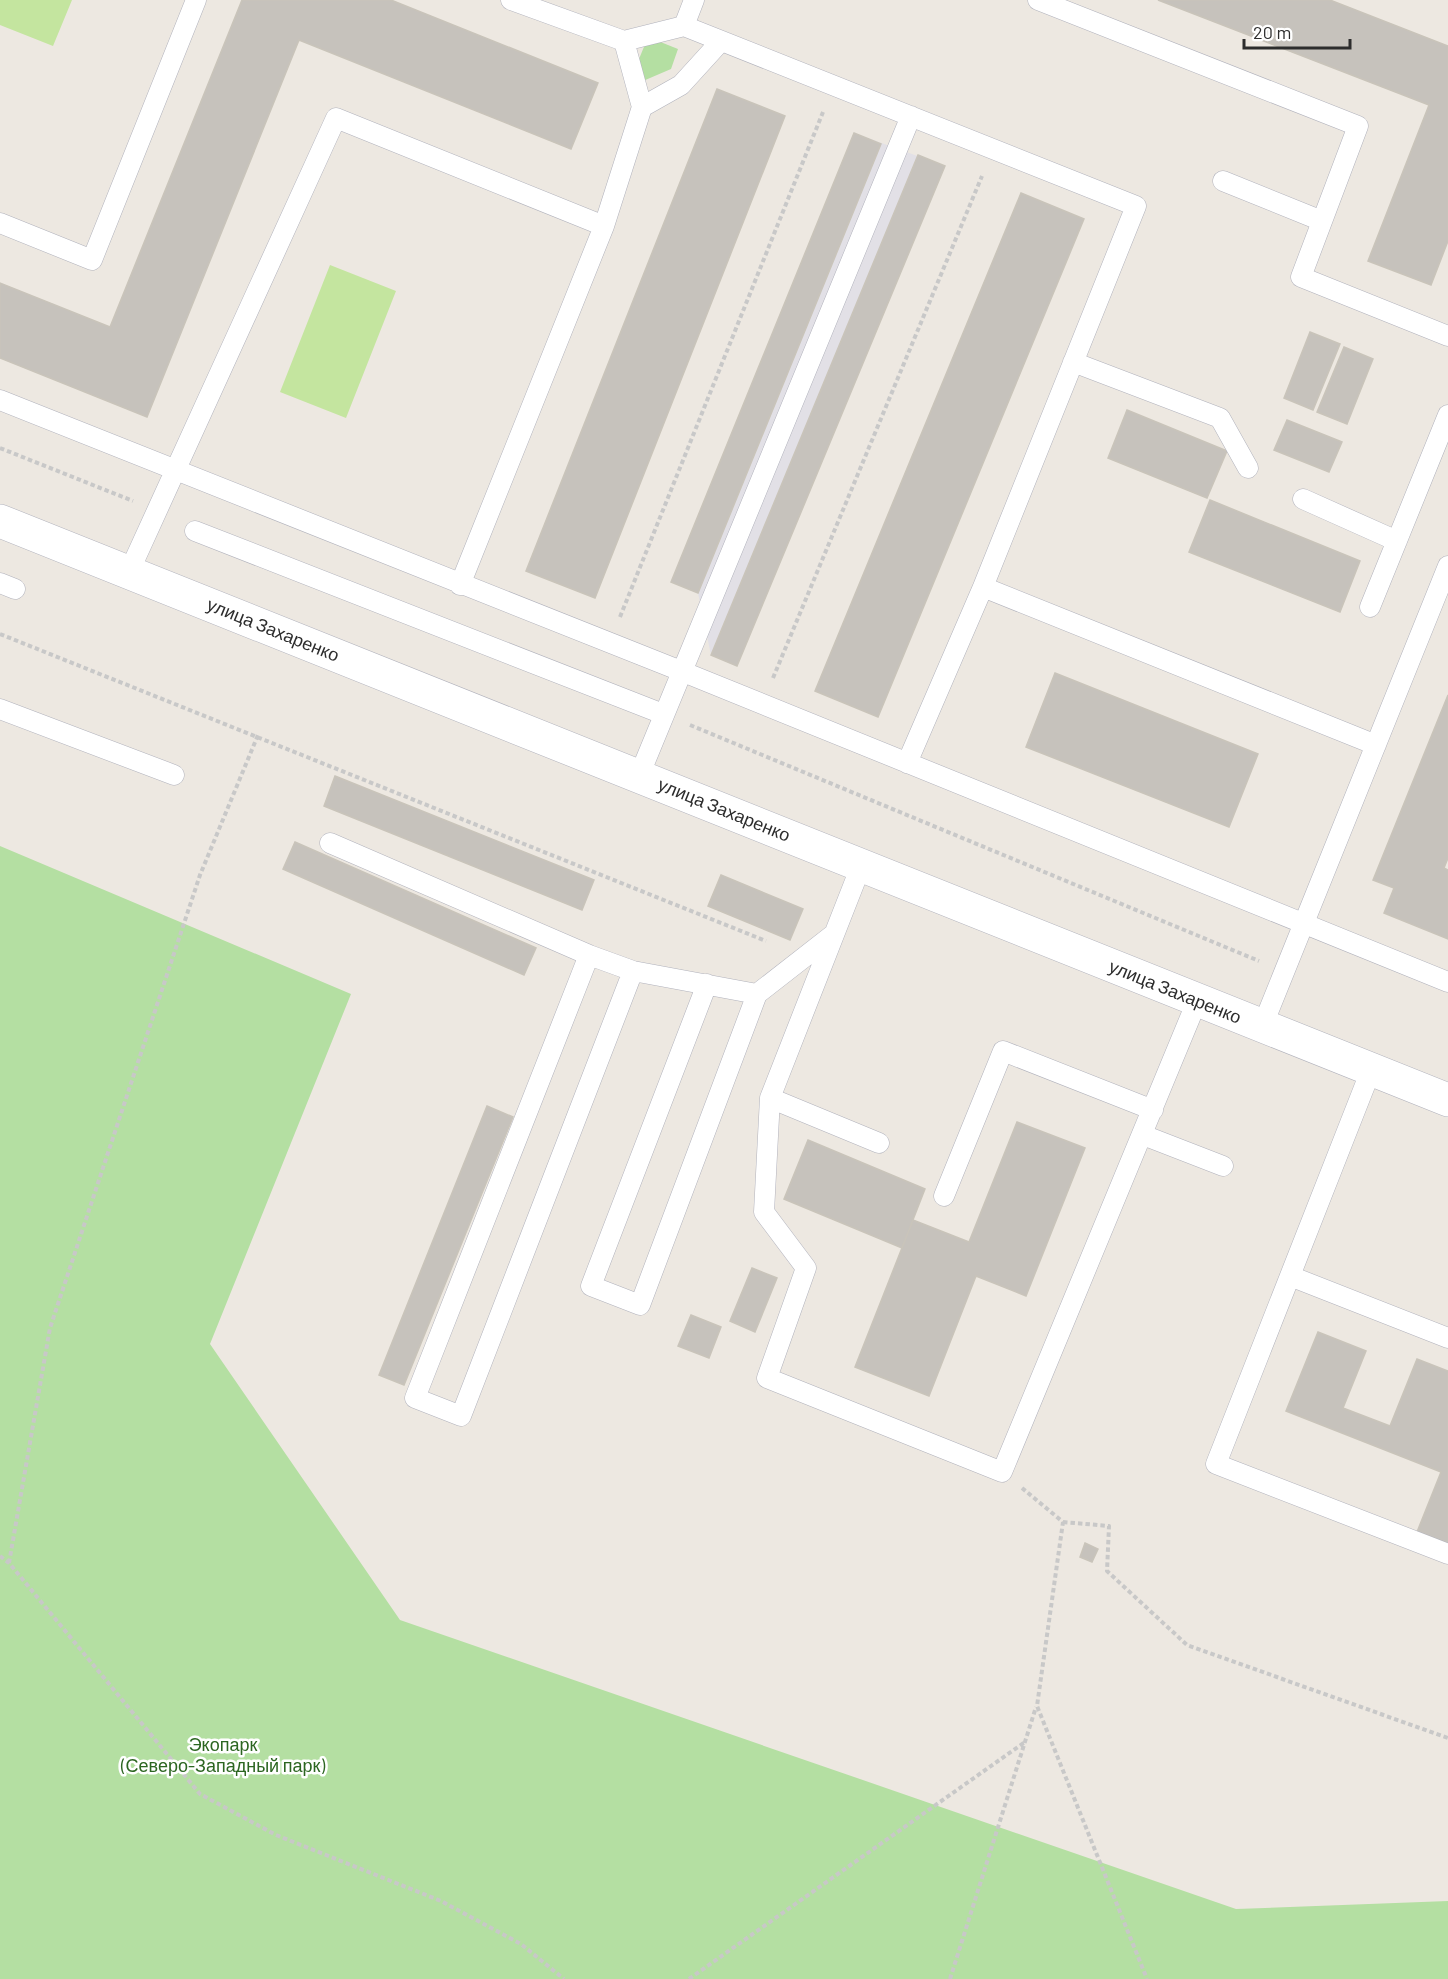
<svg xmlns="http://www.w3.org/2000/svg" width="1448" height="1979" font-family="Barlow,sans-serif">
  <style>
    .industrial { fill: #e2e0e6 }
    .green { fill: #b4dfa2 }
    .pitch { fill: #c4e59f }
    .building { fill: #c6c2bc; stroke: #c9c4ba; stroke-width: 1.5 }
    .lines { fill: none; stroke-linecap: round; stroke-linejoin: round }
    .lane-casing { stroke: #b1b2bc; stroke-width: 21 }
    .secondary-casing { stroke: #b1b2bc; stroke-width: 34 }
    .path { stroke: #c8c8c8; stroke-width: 4; stroke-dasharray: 4.5 3; stroke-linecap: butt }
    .lane { stroke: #fff; stroke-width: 20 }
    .secondary { stroke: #fff; stroke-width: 33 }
    .labels { text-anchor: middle; stroke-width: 5; stroke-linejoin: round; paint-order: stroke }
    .street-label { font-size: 18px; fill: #2d2d2d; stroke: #fff }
    .park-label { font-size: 18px; fill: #2c6621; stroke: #fff }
  </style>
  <rect width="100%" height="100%" fill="#ede8e1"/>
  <path class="industrial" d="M854 133 945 166 737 666 711 655 698 593 671 582Z"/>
  <path class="green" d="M648 37 678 49 671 69 643 81 639 59Z
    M0 846 351 994 210 1344 400 1620 1236 1909 1448 1901V1979H0Z"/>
  <path class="pitch" d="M0 0H72L53 46 0 25Z
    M330 265 396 291 346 418 280 392Z"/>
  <path class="building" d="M242 0H391L598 83 571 149 299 40 147 417 0 358V283L110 327Z
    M1158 0H1330L1448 46V241L1431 285 1368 261 1429 105Z
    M717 89 785 116 595 598 526 571Z
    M854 133 881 144 698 593 671 582Z
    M918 155 945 166 737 666 711 655Z
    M1021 193 1084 219 878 717 815 691Z
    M1310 332 1340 344 1313 410 1284 398Z
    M1344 347 1373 359 1347 424 1317 412Z
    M1127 410 1227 451 1207 498 1108 458Z
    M1287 420 1342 442 1329 472 1274 450Z
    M1210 500 1360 561 1340 612 1189 552Z
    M1055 673 1258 754 1229 827 1026 747Z
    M1448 695V858L1444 868 1448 870V939L1384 913 1394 888 1373 880Z
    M335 776 594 880 582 910 324 806Z
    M295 842 536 948 524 975 283 869Z
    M721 875 803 909 790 940 708 906Z
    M487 1106 513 1117 404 1385 379 1375Z
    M1017 1122 1085 1148 1026 1296 976 1276 929 1396 855 1367 913 1220 969 1242Z
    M808 1140 925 1189 902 1248 784 1199Z
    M752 1268 777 1278 755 1332 730 1321Z
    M691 1315 721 1327 709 1358 678 1346Z
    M1318 1332 1366 1351 1343 1408 1390 1426 1417 1359 1448 1371V1544L1417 1532 1441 1472 1286 1411Z
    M1085 1543 1098 1549 1092 1562 1080 1557Z"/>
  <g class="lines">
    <g class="lane-casing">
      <path id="lane" d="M511 0 624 41
        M1038 0 1358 126 1301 277 1448 336
        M684 26 1136 206 983 587 907 763
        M642 107 681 85 721 41
        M1223 181 1322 221
        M0 223 92 260 196 0
        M1073 362 1220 418 1248 468
        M0 400 681 671 1448 982
        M1303 499 1397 541
        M195 531 663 714
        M129 572 336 118 604 226
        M0 583 15 589
        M460 585 604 226 642 107 624 41 684 26 694 0
        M983 587 1376 745
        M1370 607 1448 415
        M0 709 174 775
        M639 776 911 116
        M330 843 589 955 415 1398 461 1416 633 971 757 994 834 934
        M861 866 770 1098 764 1212 806 1268 767 1378 1002 1472 1197 1001
        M589 955 633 971
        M707 984 591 1286 640 1305 757 994
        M1262 1027 1448 566
        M1371 1070 1216 1464 1448 1554
        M770 1098 879 1143
        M1143 1135 1223 1166
        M944 1196 1003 1051 1153 1110
        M1290 1276 1448 1338"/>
    </g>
    <g class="secondary-casing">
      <path id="secondary" d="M0 521 1448 1100"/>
    </g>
    <path class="path" d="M0 448 133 501
      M620 617 823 112
      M0 634 766 941
      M773 678 982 176
      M690 725 1259 961
      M1022 1488 1063 1522 1037 1706 1147 1979
      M1063 1522 1109 1526 1107 1571 1187 1645 1448 1738
      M0 1556 9 1563 200 1794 276 1835 441 1901 521 1944 564 1979
      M9 1563 50 1328 200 875 258 735
      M689 1979 1025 1742
      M950 1979 1036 1707"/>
    <use href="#lane" class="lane"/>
    <use href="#secondary" class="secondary"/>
  </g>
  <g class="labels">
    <g class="street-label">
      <text transform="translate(273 630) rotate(22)" y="6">улица Захаренко</text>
      <text transform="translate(724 810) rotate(22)" y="6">улица Захаренко</text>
      <text transform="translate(1175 992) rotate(22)" y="6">улица Захаренко</text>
    </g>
    <g class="park-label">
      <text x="223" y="1751">Экопарк<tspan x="223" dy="21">(Северо-Западный парк)</tspan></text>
    </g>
  </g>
  <path d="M1244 39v9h106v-9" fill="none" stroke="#2d2d2d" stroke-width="3"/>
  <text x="1253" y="39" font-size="18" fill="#2d2d2d" stroke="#ffffff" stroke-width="4.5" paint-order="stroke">20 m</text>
</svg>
